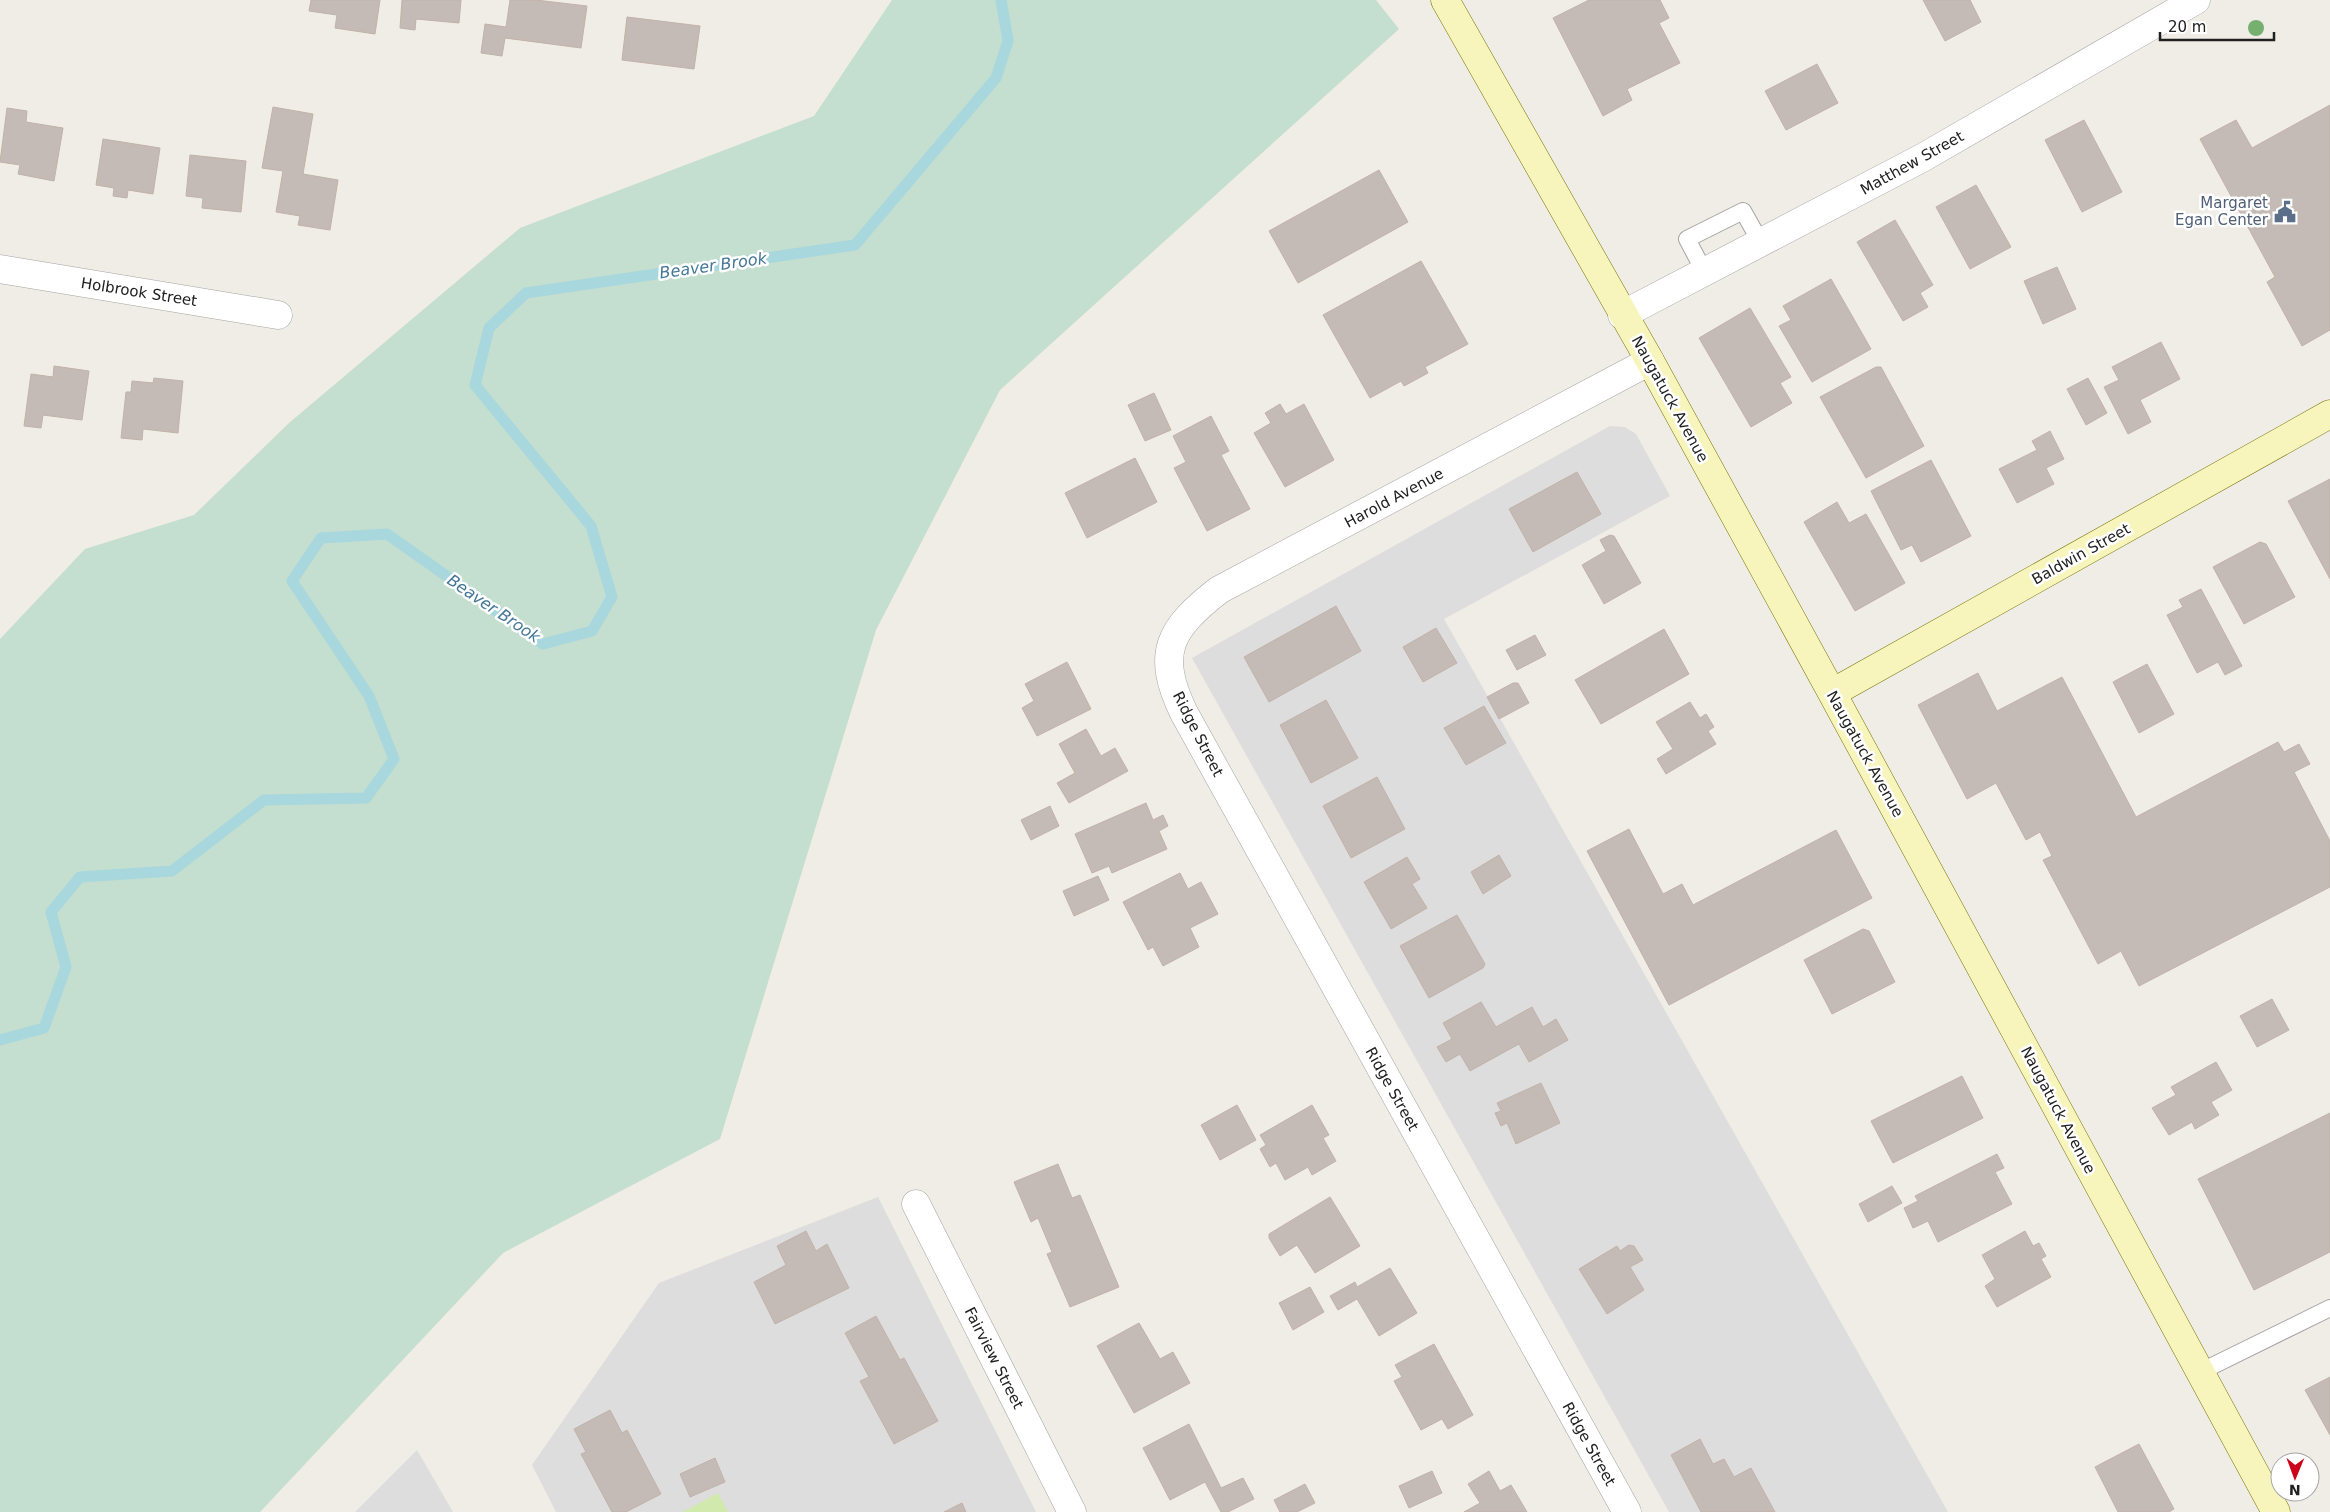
<svg xmlns="http://www.w3.org/2000/svg" width="2330" height="1512" font-family="'DejaVu Sans',sans-serif">
  <style>
    .residential { fill: #dedddd }
    .grass { fill: #d2e9ae }
    .wetland { fill: #c4decf }
    .lines { fill: none; stroke-linecap: round; stroke-linejoin: round }
    .stream { stroke: #a8d7dd; stroke-width: 11 }
    .building { fill: #c5bbb6; stroke: #c2b1a9 }
    .lane-casing { stroke: #a4a4a4; stroke-width: 18 }
    .street-casing { stroke: #a4a4a4; stroke-width: 29 }
    .secondary-casing { stroke: #767607; stroke-width: 29 }
    .lane { stroke: #fff; stroke-width: 16 }
    .street { stroke: #fff; stroke-width: 28 }
    .secondary { stroke: #f8f5bc; stroke-width: 28 }
    .tree { fill: #75b06f }
    .labels { text-anchor: middle; stroke-width: 5; stroke-linejoin: round; paint-order: stroke }
    .street-label { font-size: 15px; fill: #202020; stroke: #fff }
    .service-label { font-size: 15px; fill: #4e5e75; stroke: #fff; text-anchor: end }
    .water-label { font-size: 16px; font-style: italic; fill: #447796; stroke: #fff }
  </style>
  <rect width="100%" height="100%" fill="#f0ece6"/>
  <path class="residential" d="M1610 426 1625 427 1636 434 1670 496 1444 619 1948 1512H1669L1192 658Z
    M878 1197 1036 1512H556L532 1465 659 1283Z
    M417 1450 453 1512H355Z"/>
  <path class="grass" d="M718 1493 728 1512H683Z"/>
  <path class="wetland" d="M892 0H1376L1399 29 1000 390 876 630 720 1139 503 1253 260 1512H0V639L85 549 194 515 289 423 520 228 814 116Z"/>
  <g class="lines">
    <path class="stream" d="M0 1040 44 1028 66 967 51 912 80 877 172 871 264 800 366 798 394 759 369 696 292 581 321 538 387 534 543 644 592 631 612 597 591 526 475 385 489 328 526 293 855 245 996 78 1008 41 1001 0"/>
  </g>
  <path class="building" d="M311 0H380L375 34 335 28 337 15 309 11Z
    M402 0H461L459 23 416 19 415 30 400 28Z
    M510 0H536L587 6 581 48 505 38 502 56 481 53 485 24 506 27Z
    M1589 0H1660L1669 18 1659 23 1680 63 1627 89 1632 100 1603 116 1553 18Z
    M1923 0H1970L1981 22 1945 41Z
    M627 17 700 26 694 69 622 60Z
    M1817 64 1838 103 1786 130 1765 91Z
    M2330 105V330L2302 346 2267 282 2275 277 2200 139 2236 120 2252 148Z
    M273 107 313 114 303 174 338 180 330 230 298 225 300 216 276 212 283 171 262 168Z
    M7 108 27 111 26 122 63 128 54 181 18 174 20 165 0 162Z
    M2084 120 2122 192 2082 212 2045 140Z
    M103 139 160 148 153 194 128 190 127 198 113 196 114 188 96 185Z
    M190 155 246 161 241 212 202 208 203 198 186 196Z
    M1379 170 1408 222 1298 283 1269 231Z
    M1976 185 2011 247 1970 269 1936 207Z
    M1895 220 1933 285 1920 293 1928 307 1903 321 1857 242Z
    M1421 261 1468 344 1425 367 1428 373 1404 386 1401 381 1370 398 1323 315Z
    M2057 267 2076 309 2043 324 2024 281Z
    M1831 279 1871 349 1812 382 1779 326 1791 320 1783 306Z
    M1750 308 1791 377 1780 383 1792 403 1751 427 1699 338Z
    M2161 342 2180 379 2140 400 2151 422 2128 434 2104 387 2119 380 2112 367Z
    M54 366 89 371 82 420 43 415 41 428 24 426 31 374 53 377Z
    M1876 367H1881L1924 446 1866 478 1820 397Z
    M154 378 183 381 178 433 143 429 142 440 121 438 126 392H131L132 381 153 383Z
    M2088 378 2107 413 2086 425 2067 389Z
    M1154 393 1171 430 1145 441 1128 405Z
    M1280 404 1286 414 1304 404 1334 460 1285 487 1254 433 1271 423 1265 413Z
    M1211 416 1229 451 1221 455 1250 509 1207 531 1174 468 1186 462 1173 436Z
    M2050 431 2064 459 2046 468 2054 484 2017 503 1999 469 2037 450 2032 441Z
    M1135 458 1157 502 1087 538 1065 493Z
    M1931 460 1971 536 1921 562 1912 545 1901 550 1871 491Z
    M1577 472 1601 514 1533 552 1509 509Z
    M2330 479V579L2288 501Z
    M1837 502 1849 523 1866 514 1905 583 1855 611 1804 522Z
    M1610 535 1614 536 1641 583 1604 604 1582 565 1606 551 1600 540Z
    M2260 542 2266 544 2295 597 2244 624 2213 567Z
    M2201 589 2242 666 2225 675 2218 662 2197 673 2167 615 2183 607 2179 600Z
    M1336 606 1361 651 1269 702 1244 657Z
    M1436 628 1457 663 1423 682 1403 647Z
    M1664 629 1689 674 1601 724 1575 680Z
    M1535 635 1546 655 1517 670 1506 650Z
    M1067 662 1091 709 1037 736 1022 708 1034 701 1025 684Z
    M2147 664 2174 714 2139 733 2113 682Z
    M1978 673 1997 711 2062 677 2136 817 2278 742 2284 752 2299 744 2310 764 2294 772 2330 841V887L2139 986 2121 951 2098 964 2043 860 2052 856 2040 832 2026 840 1996 783 1967 799 1918 705Z
    M1513 683H1518L1529 703 1499 719 1487 697Z
    M1326 700 1358 758 1311 783 1280 725Z
    M1690 702 1700 718 1706 714 1714 727 1708 731 1716 744 1666 774 1657 759 1673 749 1656 722Z
    M1484 706 1506 743 1466 765 1444 728Z
    M1086 729 1101 756 1115 748 1128 771 1069 803 1057 783 1075 773 1059 744Z
    M1377 777 1405 829 1351 858 1323 806Z
    M1146 803 1153 820 1163 815 1168 826 1159 831 1167 849 1112 873 1109 866 1092 873 1075 834Z
    M1050 806 1059 826 1031 840 1021 820Z
    M1629 829 1663 894 1682 884 1693 905 1836 830 1872 898 1669 1005 1587 851Z
    M1499 855 1511 876 1483 894 1471 872Z
    M1407 857 1420 879 1412 884 1427 908 1391 929 1364 882Z
    M1180 873 1188 889 1201 882 1218 914 1190 928 1199 947 1163 966 1153 947 1148 950 1123 902Z
    M1098 876 1109 900 1074 916 1063 891Z
    M1457 915 1485 964 1483 968 1429 998 1400 946Z
    M1863 929 1869 931 1895 982 1832 1014 1804 960Z
    M2272 999 2289 1030 2257 1047 2240 1016Z
    M1481 1002 1496 1027 1532 1007 1543 1027 1556 1019 1568 1040 1529 1062 1519 1044 1470 1071 1460 1054 1446 1062 1437 1047 1452 1039 1443 1023Z
    M2216 1062 2232 1090 2211 1102 2219 1115 2195 1129 2192 1122 2169 1135 2152 1108 2176 1095 2171 1087Z
    M1962 1076 1983 1118 1893 1163 1871 1121Z
    M1541 1083 1560 1123 1516 1144 1507 1123 1501 1126 1495 1113 1501 1111 1497 1103Z
    M1237 1105 1256 1140 1220 1160 1201 1125Z
    M1312 1105 1329 1135 1323 1138 1336 1161 1312 1175 1308 1167 1285 1180 1276 1163 1270 1167 1260 1149 1266 1145 1260 1135Z
    M2330 1113V1252L2254 1290 2198 1179Z
    M1997 1154 2004 1168 1995 1172 2012 1204 1938 1242 1928 1221 1913 1228 1904 1208 1918 1201 1915 1196Z
    M1058 1164 1072 1198 1080 1195 1119 1287 1070 1307 1047 1254 1052 1252 1038 1218 1031 1222 1014 1182Z
    M1892 1186 1902 1203 1868 1222 1859 1204Z
    M1330 1197 1360 1246 1315 1273 1297 1245 1280 1256 1269 1238V1234Z
    M806 1231 816 1251 827 1244 849 1288 775 1324 754 1282 786 1265 777 1246Z
    M2025 1231 2033 1246 2039 1243 2046 1256 2041 1259 2051 1277 1997 1307 1985 1286 1995 1279 1982 1255Z
    M1629 1245 1634 1246 1643 1260 1630 1267 1644 1290 1607 1314 1579 1269 1617 1246 1620 1251Z
    M1390 1268 1417 1313 1379 1336 1357 1299 1338 1310 1330 1296 1355 1282 1357 1287Z
    M1310 1287 1324 1312 1293 1330 1279 1303Z
    M876 1316 900 1360 904 1358 938 1421 894 1444 860 1381 869 1377 845 1333Z
    M1139 1323 1160 1359 1173 1352 1190 1383 1134 1413 1097 1346Z
    M1434 1344 1473 1415 1448 1429 1442 1419 1421 1430 1394 1381 1402 1377 1395 1365Z
    M2330 1377V1435L2305 1390Z
    M610 1410 622 1433 627 1430 661 1494 626 1512H612L581 1454 586 1452 574 1429Z
    M1189 1424 1221 1488 1243 1478 1254 1499 1228 1512H1221L1205 1482 1170 1500 1143 1448Z
    M1700 1439 1713 1464 1724 1459 1734 1477 1751 1468 1775 1512H1701L1671 1455Z
    M2139 1444 2174 1509 2169 1512H2118L2095 1467Z
    M715 1458 725 1482 690 1497 680 1474Z
    M1432 1471 1442 1493 1409 1508 1399 1486Z
    M1489 1471 1500 1491 1511 1485 1527 1512H1464L1480 1503 1468 1484Z
    M1305 1484 1315 1503 1297 1512H1280L1274 1500Z
    M962 1503 966 1512H944Z"/>
  <g class="lines">
    <g class="lane-casing">
      <path id="lane" d="M1705 273 1687 239 1743 211 1761 243
        M2200 1372 2330 1308"/>
    </g>
    <g class="street-casing">
      <path id="street" d="M0 269 278 315
        M1622 315 1922 158 2196 0
        M916 1204 1072 1512
        M1627 1512 1184 713C1155 653 1169 629 1219 590L1650 361"/>
    </g>
    <g class="secondary-casing">
      <path id="secondary" d="M1445 0 1650 361 1832 693 2276 1512
        M1832 693 2330 414"/>
    </g>
    <use href="#lane" class="lane"/>
    <use href="#street" class="street"/>
    <use href="#secondary" class="secondary"/>
  </g>
  <circle class="tree" cx="2256" cy="28" r="8"/>
  <defs>
    <g id="civic-bare" transform="scale(1.725)"><path d="M-.6-6.5H3V-4.5H.6V-3L4-1V1h2V6H-6V1h2V-1L-.6-3ZM-1.2 2.5V6h2.4V2.5Z" fill="#5c6f8a" stroke="#fff" stroke-width="2.5" paint-order="stroke"/></g>
  </defs>
  <g fill-rule="evenodd">
    <use href="#civic-bare" x="2285" y="212"/>
  </g>
  <g class="labels">
    <g class="street-label">
      <text transform="translate(1912 163) rotate(-29)" y="5">Matthew Street</text>
      <text transform="translate(139 292) rotate(9)" y="5">Holbrook Street</text>
      <text transform="translate(1670 399) rotate(61)" y="5">Naugatuck Avenue</text>
      <text transform="translate(1394 498) rotate(-28)" y="5">Harold Avenue</text>
      <text transform="translate(2081 554) rotate(-29)" y="5">Baldwin Street</text>
      <text transform="translate(1198 734) rotate(63)" y="5">Ridge Street</text>
      <text transform="translate(1865 754) rotate(61)" y="5">Naugatuck Avenue</text>
      <text transform="translate(1392 1089) rotate(61)" y="5">Ridge Street</text>
      <text transform="translate(2058 1110) rotate(62)" y="5">Naugatuck Avenue</text>
      <text transform="translate(994 1358) rotate(63)" y="5">Fairview Street</text>
      <text transform="translate(1589 1444) rotate(61)" y="5">Ridge Street</text>
    </g>
    <g class="service-label">
      <text x="2268" y="208">Margaret<tspan x="2268" dy="17">Egan Center</tspan></text>
    </g>
    <g class="water-label">
      <text transform="translate(713 265) rotate(-8)" y="6">Beaver Brook</text>
      <text transform="translate(494 608) rotate(34)" y="6">Beaver Brook</text>
    </g>
  </g>
  <g transform="translate(2295 1477) rotate(181)"><circle r="24" fill="#ffffff" stroke="#a6a6a6"/>
  <path d="M0-4L9 19L0 12L-9 19Z" fill="#cc041b"/>
  <text y="-8" font-size="14" font-weight="bold" text-anchor="middle" fill="#202020">N</text>
  </g>
  <path d="M2160 32v8h114v-8" fill="none" stroke="#202020" stroke-width="2.5"/>
  <text x="2168" y="32" font-size="15" fill="#202020" stroke="#ffffff" stroke-width="4" paint-order="stroke">20 m</text>
</svg>
